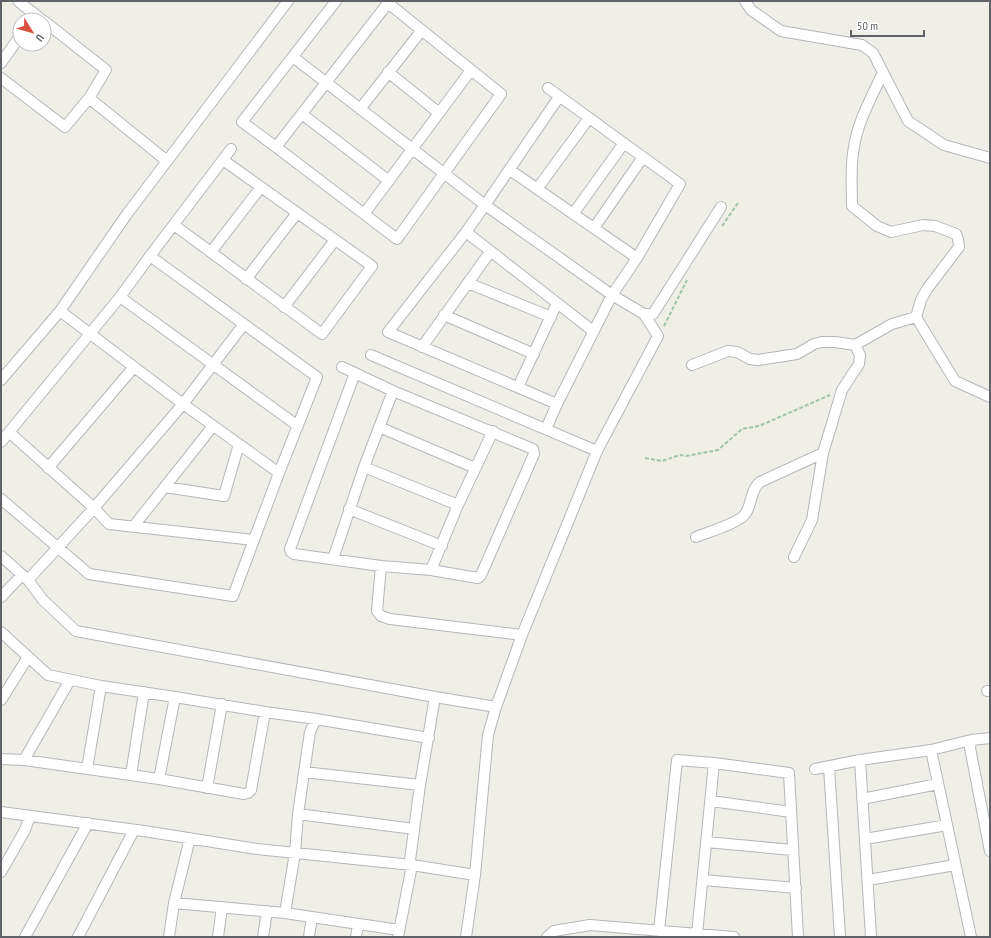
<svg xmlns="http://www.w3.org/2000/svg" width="991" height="938" font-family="'PT Sans Narrow',sans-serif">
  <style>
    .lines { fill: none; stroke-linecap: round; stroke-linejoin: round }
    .minor-casing { stroke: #b4b7bb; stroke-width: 12 }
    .path { stroke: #a0c5ab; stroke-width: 2; stroke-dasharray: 4 2; stroke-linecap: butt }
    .minor { stroke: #fff; stroke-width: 10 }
  </style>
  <rect width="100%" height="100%" fill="#efeee7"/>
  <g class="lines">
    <g class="minor-casing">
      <path id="minor" d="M18 1 42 20
        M745 1 751 10 781 31 862 45 873 53 908 121 944 145 990 158
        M388 3 501 94 397 239 276 147Z
        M293 57 485 205 466 232 593 331
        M1 63 20 36
        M388 72 439 113
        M883 72C873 95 858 120 854 147 850 166 852 186 852 206L877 226 891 232 923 225 935 226 956 234 958 239 959 247 927 289 921 300 916 317 955 381 990 397
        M1 78 65 127 89 98 106 70 44 21
        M548 88 680 184 637 258 612 295 644 314H653L721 207
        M89 98 167 161
        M360 109 422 30
        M302 114 389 181
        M276 147 242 122 336 1
        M510 170 637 258
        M537 189 589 118
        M364 214 471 70
        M573 214 624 143
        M174 225 322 334 372 266 223 160
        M594 228 643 157
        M466 232 388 332 557 404
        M211 252 261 187
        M246 279 297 213
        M468 283 551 317
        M120 297 298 426
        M284 307 335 240
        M60 311 127 214 288 1
        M444 315 534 354
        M422 347 490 252
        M371 355 597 451
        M692 365 728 351 737 352 750 359 758 360 797 354 814 344 822 342H835L855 345 892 324 916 317
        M342 367 393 391 533 449 534 454 481 575 478 578 431 570 381 566 294 554 291 552 290 549 355 373
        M1 380 60 311 183 404 279 473
        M518 387 557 303
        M379 427 475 468
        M546 429 557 404 612 295 485 205 559 97
        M9 432 94 508 109 524 254 540
        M1 442 120 297 150 256 231 149
        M364 467 458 505
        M48 468 134 367
        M165 487 224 496 239 444
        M1 499 89 574 233 596 279 473 317 377 150 256
        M349 509 442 546
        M133 527 213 426
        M696 537C708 532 740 523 746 513 752 503 751 489 760 482L823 453
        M1 556 28 580 43 600 76 631 435 697
        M794 557 812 520 823 453 842 390 859 364 860 355 855 345
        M333 559 364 467 393 391
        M381 566 377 611 381 616 390 619 522 635
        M431 570 458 505 493 431
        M28 580 94 508 183 404 244 324
        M1 597 22 575
        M1 632 48 675 101 686 175 697 265 712 316 719 429 738
        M987 691H990
        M1 700 28 657
        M990 738 971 740 970 748 990 851
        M1 759 24 760 159 779 244 794 248 793 251 790 265 712
        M24 760 70 680
        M860 760 871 937
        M829 767 840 937
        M87 769 101 686
        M815 769 860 760 931 750
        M304 772 420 785
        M131 775 144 692
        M159 779 175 697
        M207 788 222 704
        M862 799 938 784
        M711 801 791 812
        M1 812 144 831 257 849 412 865 475 875
        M298 814 414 829
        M865 839 947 825
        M706 842 793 850
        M1 872 25 830 30 816
        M703 880 796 888
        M868 880 955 865
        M174 903 285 913 399 930
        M285 913 295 853 298 814 310 732 316 719
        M659 931 677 760 714 763 789 773 798 937
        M697 934 714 763
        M25 937 88 823
        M78 937 134 830
        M169 937 174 903 190 838
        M218 937 222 907
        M263 937 267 911
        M309 937 312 917
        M356 937 358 924
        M398 937 412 865 410 860 420 785 435 697 496 707
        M466 937 475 875 488 735 496 707 522 635 597 451 658 336 644 314
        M547 937 554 931 590 925 734 937
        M971 937 931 750 971 740"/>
    </g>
    <path class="path" d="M722 226 738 203
      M664 326 687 280
      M645 458 662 461 680 455 686 456 718 450 742 429 759 426 830 395"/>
    <use href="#minor" class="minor"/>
  </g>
  <rect width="991" height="938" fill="none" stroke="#5f6266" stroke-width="4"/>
  <g transform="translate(32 32) rotate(127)"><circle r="19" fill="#ffffff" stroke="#bfc0c2"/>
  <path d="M0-3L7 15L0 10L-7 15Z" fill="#dc5041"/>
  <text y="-6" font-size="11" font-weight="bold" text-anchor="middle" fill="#5f6266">U</text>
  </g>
  <path d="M851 30v6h73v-6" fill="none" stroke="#5f6266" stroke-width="2"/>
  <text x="857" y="30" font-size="12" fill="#5f6266" stroke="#ffffff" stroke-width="3" paint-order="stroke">50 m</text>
</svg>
